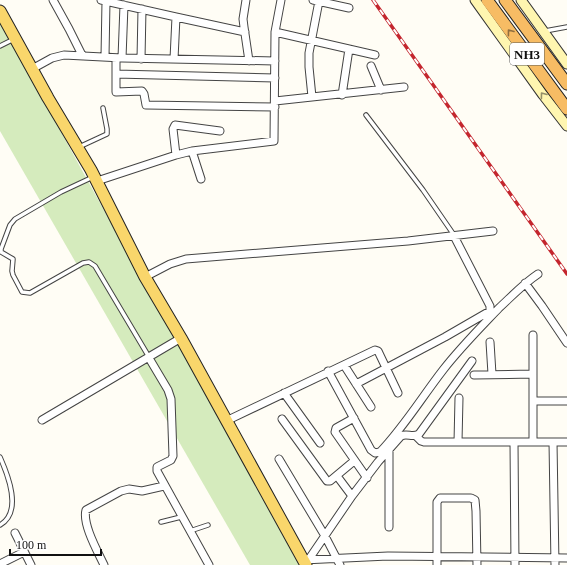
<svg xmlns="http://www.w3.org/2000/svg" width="567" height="565" font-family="'Times New Roman',serif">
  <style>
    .green { fill: #d5ebbd }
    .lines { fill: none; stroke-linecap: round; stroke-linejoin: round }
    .service-casing { stroke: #444; stroke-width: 5.5 }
    .minor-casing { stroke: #444; stroke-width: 9 }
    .secondary-casing { stroke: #333; stroke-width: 11 }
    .primary-casing { stroke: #222; stroke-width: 13 }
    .trunk-casing { stroke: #222; stroke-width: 13 }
    .service { stroke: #fff; stroke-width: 3.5 }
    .minor { stroke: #fff; stroke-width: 7 }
    .secondary { stroke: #fff6b0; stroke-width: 9 }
    .primary { stroke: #f9d66b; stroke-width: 11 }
    .trunk { stroke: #f7bc64; stroke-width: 11 }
    .rail-casing { stroke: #c4262e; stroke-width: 3.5 }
    .rail { stroke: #fff; stroke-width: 2; stroke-dasharray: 6; stroke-linecap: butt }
    .oneway { stroke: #906f3f }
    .oneway2 { stroke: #948f68 }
    .labels { text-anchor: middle; stroke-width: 4; stroke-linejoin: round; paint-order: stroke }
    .shield { fill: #fff; stroke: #585858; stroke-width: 1 }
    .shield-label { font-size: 13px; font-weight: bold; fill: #111 }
  </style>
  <rect width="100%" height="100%" fill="#fffdf5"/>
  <path class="green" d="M0 21 299 565H250L0 131Z"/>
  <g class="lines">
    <g class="service-casing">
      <path id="service" d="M545 31 567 27
        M0 46 14 39
        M366 115 423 190 454 235
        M79 147 107 134V129L103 108
        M93 177 61 192 15 219 10 225 1 249V252L13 259 12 271 13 275 22 292 30 293 83 263 89 262 95 266 149 357
        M0 457C8 475 23 512 0 525
        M161 522 181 517
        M190 531 208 525"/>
    </g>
    <g class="minor-casing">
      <path id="minor" d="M53 0 69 29 82 55
        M101 0 176 17 245 32
        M246 0 243 19 244 27 249 61
        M313 0 349 8
        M275 32 375 55
        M105 57 106 1
        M116 58V92L142 91 144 94 146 105 275 107
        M122 58 124 5
        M141 59 142 9
        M174 59 176 17
        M371 66 381 90
        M32 69 52 58 64 55 122 58 275 61
        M116 74 275 78
        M342 95 349 49
        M312 97 309 67V53L319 1
        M275 101 404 87
        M192 151 201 179
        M176 155 192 151 274 141 275 32 281 0
        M97 181 176 155 173 129 175 125 220 131
        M145 277 170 264 186 259 408 241 493 231
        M525 283 542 306 567 343
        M533 335V442
        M490 342 492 374
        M149 358 168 390 171 399 173 456 171 460 157 467V471L209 565
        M344 365 371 407
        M328 371 371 450 375 453 380 452C404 427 422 397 443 370 460 348 480 328 499 308 512 296 523 284 538 274
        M474 375 533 374
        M356 384 445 337 490 311V306L454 236
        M284 393 320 443
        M533 401H567
        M354 418 336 428 335 432 367 478
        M282 419 327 481H330L354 461
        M42 420 181 338
        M226 421 375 350 378 351 398 393
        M416 436 421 441 424 442H567
        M458 442 459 398
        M514 442 515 565
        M553 442 555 565
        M389 449V527
        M279 459 325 536 340 565
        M337 476 352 496
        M15 533 31 565
        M309 559 352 496 378 462 401 436C407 433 413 438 419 434L472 361
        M303 560 388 556 567 558
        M0 564 24 552
        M104 565C98 552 82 524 86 510L121 491 129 489 142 491 164 486
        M437 565V502L440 498H471L475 500 476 511 477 565"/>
    </g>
    <g class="secondary-casing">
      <path id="secondary" d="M475 0 543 95 567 126
        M521 0 567 64"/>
    </g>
    <g class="primary-casing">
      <path id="primary" d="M0 11 48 98 91 170 145 277 181 338 306 565"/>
    </g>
    <g class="trunk-casing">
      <path id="trunk" d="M487 0 567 109
        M505 0 567 84"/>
    </g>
    <use href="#service" class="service"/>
    <use href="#minor" class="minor"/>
    <use href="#secondary" class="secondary"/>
    <use href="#primary" class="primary"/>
    <use href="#trunk" class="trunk"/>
    <g class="rail-casing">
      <path id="rail" d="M373 0 567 274"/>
    </g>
    <use href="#rail" class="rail"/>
  </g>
  <defs><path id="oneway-chevron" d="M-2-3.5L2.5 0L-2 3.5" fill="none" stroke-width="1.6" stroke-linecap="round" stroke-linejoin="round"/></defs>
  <use class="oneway" href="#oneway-chevron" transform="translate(510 32) rotate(-127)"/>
  <use class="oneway2" href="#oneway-chevron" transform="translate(543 95) rotate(-127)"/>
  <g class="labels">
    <rect class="shield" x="510" y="43" width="34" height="22" rx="3"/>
    <g class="shield-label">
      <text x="527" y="59">NH3</text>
    </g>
  </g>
  <path d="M10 549v6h91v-6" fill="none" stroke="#111111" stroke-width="2"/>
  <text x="16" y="549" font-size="12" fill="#111111" stroke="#ffffff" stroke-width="3" paint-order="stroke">100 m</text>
</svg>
